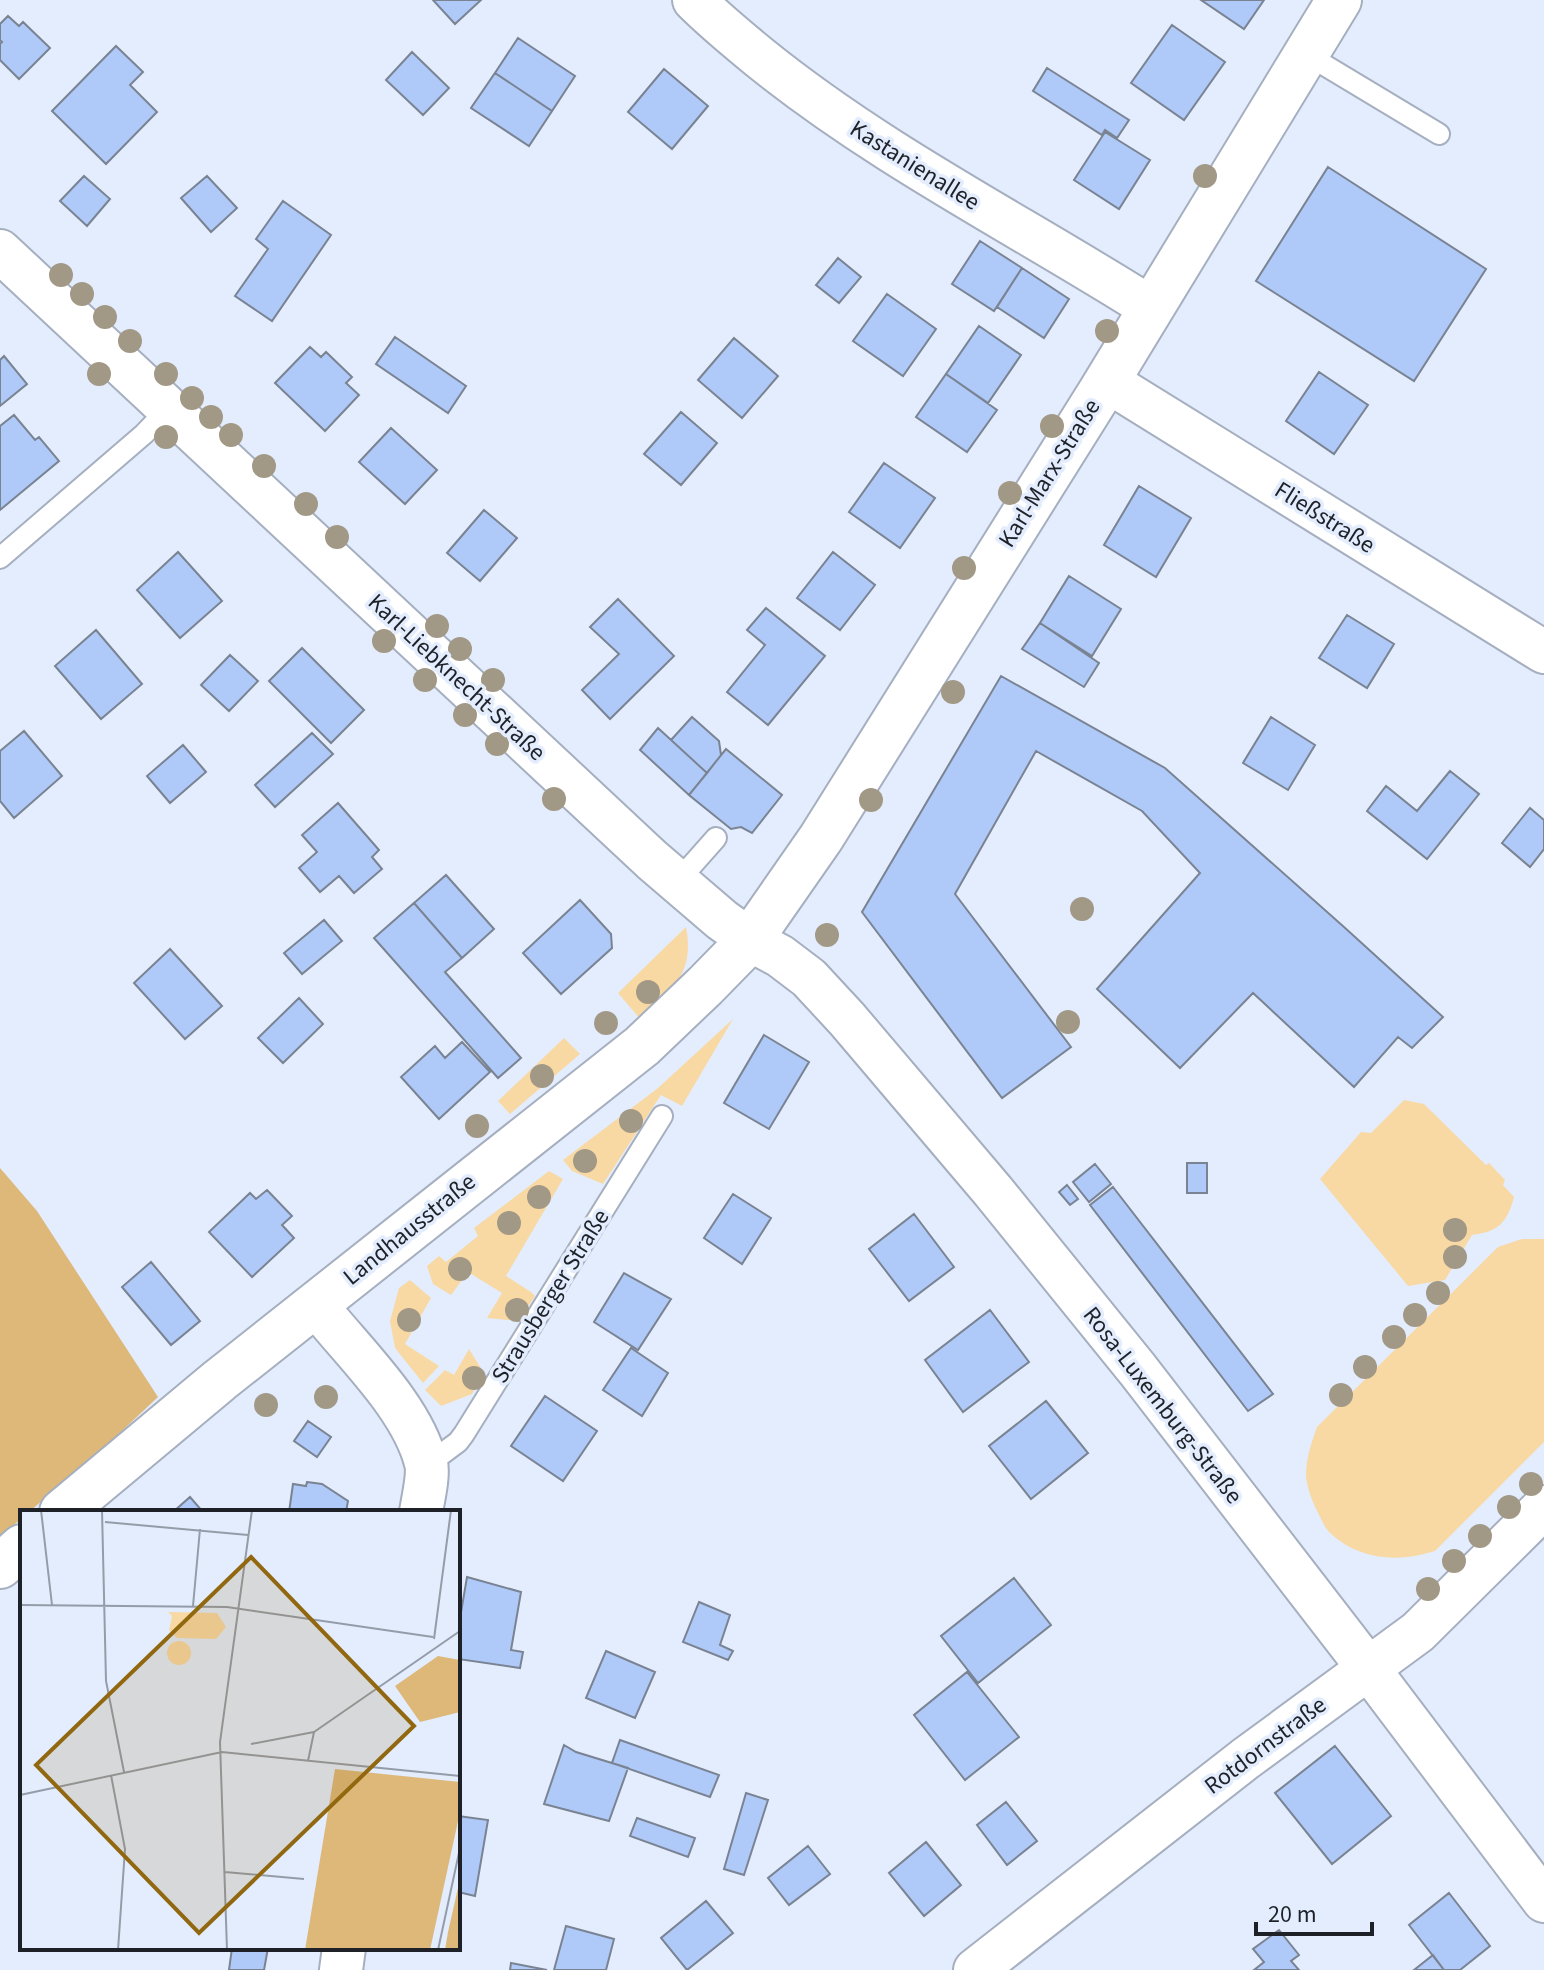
<svg xmlns="http://www.w3.org/2000/svg" width="1544" height="1970" font-family="'Source Sans 3',sans-serif">
  <style>
    .green { fill: #f8d9a4 }
    .forest { fill: #ddb879 }
    .building { fill: #afcaf9; stroke: #7a8392; stroke-width: 2 }
    .lines { fill: none; stroke-linecap: round; stroke-linejoin: round }
    .service-casing { stroke: #a5afbf; stroke-width: 24 }
    .minor-casing { stroke: #a5afbf; stroke-width: 46 }
    .tertiary-casing { stroke: #a5afbf; stroke-width: 48 }
    .service { stroke: #fff; stroke-width: 20 }
    .minor { stroke: #fff; stroke-width: 42 }
    .tertiary { stroke: #fff; stroke-width: 44 }
    .tree { fill: #a29886 }
    .labels { text-anchor: middle; stroke-width: 7; stroke-linejoin: round; paint-order: stroke }
    .street-label { font-size: 24px; fill: #1e2228; stroke: #e3edfe }
    .inset-road { fill: none; stroke: #949ca8; stroke-width: 2 }
    .view { fill: #916810; fill-opacity: 0.15; stroke: #916810; stroke-width: 4 }
    .inset-edge { fill: none; stroke: #1e2228; stroke-width: 4 }
  </style>
  <rect width="100%" height="100%" fill="#e3edfe"/>
  <path class="green" d="M686 927C695 974 672 990 641 1020L618 993Z
    M733 1019 682 1106 661 1095 603 1184 572 1171 563 1160 658 1088Z
    M564 1038 580 1054 510 1114 498 1101Z
    M1404 1100 1424 1104 1486 1165 1489 1163 1505 1180 1503 1185 1514 1197C1507 1223 1498 1232 1472 1235L1445 1280 1408 1286 1320 1179 1361 1132 1371 1133Z
    M549 1171 563 1179 506 1276 531 1292 535 1296 519 1321 487 1318 502 1293 468 1272 451 1295 433 1284 427 1266 439 1256 446 1262 478 1236 474 1228Z
    M1522 1239H1544V1442L1435 1551C1398 1563 1359 1560 1330 1533 1324 1527 1321 1518 1317 1511 1312 1501 1307 1487 1306 1476 1306 1458 1311 1444 1317 1427L1498 1247Z
    M410 1280 431 1298 405 1344 439 1366 423 1383 395 1348 390 1321 399 1288Z
    M469 1349 484 1373 472 1394 441 1406 425 1390 445 1370 454 1375Z"/>
  <path class="forest" d="M0 1168 37 1211 158 1397 108 1444 29 1512H22V1518L0 1537Z"/>
  <path class="building" d="M433 0H481L455 24Z
    M1201 0H1264L1244 29Z
    M8 16 19 26 23 22 50 48 19 79 0 60V44L2 42 0 40V24Z
    M1172 25 1225 62 1184 120 1131 83Z
    M518 38 575 76 552 111 495 73Z
    M116 46 143 72 130 85 157 112 106 164 52 111Z
    M412 52 449 88 423 115 386 80Z
    M1047 68 1129 120 1117 138 1105 130 1102 135 1033 91Z
    M664 69 708 106 672 149 628 112Z
    M495 73 552 111 529 146 471 108Z
    M1105 132 1150 160 1119 209 1074 180Z
    M1328 167 1486 269 1414 381 1256 281Z
    M84 176 110 199 87 226 60 201Z
    M207 176 237 208 211 232 181 198Z
    M283 201 331 235 272 321 235 296 268 249 256 239Z
    M980 241 1022 268 994 311 952 284Z
    M838 258 861 277 839 303 816 285Z
    M1022 268 1069 299 1044 338 997 307Z
    M887 294 936 329 903 376 853 341Z
    M979 326 1021 355 988 403 946 374Z
    M395 337 466 386 448 413 376 364Z
    M734 338 778 376 742 418 698 380Z
    M310 347 321 357 326 352 352 377 346 383 359 395 325 431 275 383Z
    M4 356 27 384 0 406V360Z
    M1319 372 1368 405 1334 454 1286 421Z
    M946 374 997 410 967 452 916 417Z
    M681 412 717 443 681 485 644 454Z
    M14 415 35 440 39 437 59 461 0 510V426Z
    M391 428 437 470 405 504 359 462Z
    M884 463 935 498 900 548 849 512Z
    M1139 486 1191 518 1156 577 1104 545Z
    M484 510 517 538 480 581 447 553Z
    M178 552 222 601 180 638 137 590Z
    M833 552 875 585 840 630 797 598Z
    M1069 576 1121 609 1092 656 1040 623Z
    M618 599 674 656 610 719 582 690 619 654 590 627Z
    M766 608 825 656 768 725 727 692 765 645 747 630Z
    M1347 615 1394 644 1367 688 1319 658Z
    M1040 623 1099 663 1084 687 1022 649Z
    M96 630 142 684 101 719 55 666Z
    M302 648 364 710 331 743 269 681Z
    M230 655 258 681 229 711 201 685Z
    M1001 676 1165 768 1344 927 1443 1017 1412 1048 1398 1037 1354 1087 1253 993 1180 1068 1097 989 1200 873 1142 811 1036 751 955 894 1071 1047 1002 1098 862 912Z
    M692 717 719 741 721 755 707 773 671 740Z
    M1271 717 1315 745 1288 790 1243 763Z
    M658 728 707 773 689 795 640 750Z
    M24 731 62 776 14 818 0 801V751Z
    M312 733 333 754 275 807 255 785Z
    M183 745 206 772 170 803 147 776Z
    M726 749 782 795 752 833 741 827 731 829 689 795Z
    M1450 771 1479 794 1427 859 1367 811 1386 786 1417 811Z
    M338 803 379 850 372 857 382 869 354 893 339 876 320 892 299 868 317 852 302 835Z
    M1530 808 1544 820V849L1530 867 1502 843Z
    M446 875 494 929 462 958 414 903Z
    M580 900 611 934 612 948 561 994 523 953Z
    M414 903 462 958 445 972 521 1058 498 1078 374 938Z
    M324 920 342 941 302 974 284 953Z
    M170 949 222 1006 185 1039 134 983Z
    M299 998 323 1024 283 1063 258 1038Z
    M764 1035 809 1062 769 1129 724 1103Z
    M462 1042 490 1072 439 1119 401 1077 435 1046 445 1058Z
    M1187 1163H1207V1193H1187Z
    M1095 1164 1111 1184 1089 1202 1073 1182Z
    M1067 1185 1078 1199 1070 1205 1059 1192Z
    M1113 1187 1273 1394 1248 1411 1090 1205Z
    M267 1190 292 1216 282 1225 294 1238 252 1277 209 1232 250 1193 256 1199Z
    M733 1194 771 1218 742 1264 704 1238Z
    M914 1214 954 1267 909 1301 869 1249Z
    M151 1262 200 1321 171 1345 122 1287Z
    M624 1273 671 1299 638 1350 594 1322Z
    M990 1310 1029 1362 963 1412 925 1360Z
    M631 1348 668 1373 642 1416 603 1390Z
    M545 1396 597 1431 563 1481 511 1446Z
    M1046 1401 1088 1453 1031 1499 989 1446Z
    M308 1421 331 1437 317 1457 294 1441Z
    M307 1482 322 1484 348 1501 346 1512H289L293 1484 306 1486Z
    M190 1497 203 1512H173Z
    M467 1577 521 1592 511 1650 523 1652 520 1668 458 1659V1630Z
    M1014 1578 1051 1625 978 1683 941 1636Z
    M699 1602 730 1615 720 1645 733 1651 728 1660 683 1642Z
    M606 1651 655 1672 635 1718 586 1698Z
    M967 1672 1019 1737 965 1780 914 1715Z
    M620 1740 719 1775 710 1797 612 1763Z
    M564 1745 576 1752 628 1768 609 1821 544 1804Z
    M1335 1746 1391 1816 1332 1864 1275 1793Z
    M746 1793 768 1800 744 1875 724 1869Z
    M1006 1802 1037 1841 1007 1865 977 1825Z
    M458 1816 488 1820 475 1896 458 1892Z
    M637 1818 695 1838 688 1857 630 1836Z
    M926 1842 961 1885 924 1916 889 1873Z
    M808 1846 830 1874 789 1905 768 1878Z
    M1449 1893 1490 1946 1460 1970H1444L1409 1925Z
    M706 1901 733 1933 687 1970 661 1938Z
    M566 1926 614 1939 606 1970H554Z
    M1279 1930 1299 1955 1291 1961 1299 1970H1254L1264 1962 1253 1949Z
    M232 1948H268L264 1970H229Z
    M1433 1955 1444 1970H1414Z
    M511 1963 547 1970H510Z"/>
  <g class="lines">
    <g class="service-casing">
      <path id="service" d="M1306 54 1439 134
        M0 558 144 434 169 408
        M677 882 716 838
        M427 1465 458 1442 464 1434 662 1116"/>
    </g>
    <g class="minor-casing">
      <path id="minor" d="M694 0C714 20 737 39 759 57 880 155 1020 225 1151 308
        M0 251 652 860 722 920 750 940 780 956 809 978 847 1019 993 1191 1138 1370 1368 1668 1544 1901
        M1107 381 1544 652
        M316 1305C351 1350 412 1406 426 1463 429 1475 423 1499 421 1512
        M341 1970 344 1948
        M975 1970 1245 1759 1418 1632 1544 1507"/>
    </g>
    <g class="tertiary-casing">
      <path id="tertiary" d="M62 1512 220 1380 642 1046 705 986 750 940 821 838 1101 391 1339 0
        M0 1566 22 1547"/>
    </g>
    <use href="#service" class="service"/>
    <use href="#minor" class="minor"/>
    <use href="#tertiary" class="tertiary"/>
  </g>
  <g class="tree">
    <circle cx="1205" cy="176" r="12"/>
    <circle cx="61" cy="275" r="12"/>
    <circle cx="82" cy="294" r="12"/>
    <circle cx="105" cy="317" r="12"/>
    <circle cx="1107" cy="331" r="12"/>
    <circle cx="130" cy="341" r="12"/>
    <circle cx="99" cy="374" r="12"/>
    <circle cx="166" cy="374" r="12"/>
    <circle cx="192" cy="398" r="12"/>
    <circle cx="211" cy="417" r="12"/>
    <circle cx="1052" cy="426" r="12"/>
    <circle cx="231" cy="435" r="12"/>
    <circle cx="166" cy="437" r="12"/>
    <circle cx="264" cy="466" r="12"/>
    <circle cx="1010" cy="493" r="12"/>
    <circle cx="306" cy="504" r="12"/>
    <circle cx="337" cy="537" r="12"/>
    <circle cx="964" cy="568" r="12"/>
    <circle cx="437" cy="626" r="12"/>
    <circle cx="384" cy="641" r="12"/>
    <circle cx="460" cy="649" r="12"/>
    <circle cx="425" cy="680" r="12"/>
    <circle cx="493" cy="680" r="12"/>
    <circle cx="953" cy="692" r="12"/>
    <circle cx="465" cy="715" r="12"/>
    <circle cx="497" cy="744" r="12"/>
    <circle cx="554" cy="799" r="12"/>
    <circle cx="871" cy="800" r="12"/>
    <circle cx="1082" cy="909" r="12"/>
    <circle cx="827" cy="935" r="12"/>
    <circle cx="648" cy="992" r="12"/>
    <circle cx="1068" cy="1022" r="12"/>
    <circle cx="606" cy="1023" r="12"/>
    <circle cx="542" cy="1076" r="12"/>
    <circle cx="631" cy="1121" r="12"/>
    <circle cx="477" cy="1126" r="12"/>
    <circle cx="585" cy="1161" r="12"/>
    <circle cx="539" cy="1197" r="12"/>
    <circle cx="509" cy="1223" r="12"/>
    <circle cx="1455" cy="1230" r="12"/>
    <circle cx="1455" cy="1257" r="12"/>
    <circle cx="460" cy="1269" r="12"/>
    <circle cx="1438" cy="1293" r="12"/>
    <circle cx="517" cy="1310" r="12"/>
    <circle cx="1415" cy="1315" r="12"/>
    <circle cx="409" cy="1320" r="12"/>
    <circle cx="1394" cy="1337" r="12"/>
    <circle cx="1365" cy="1367" r="12"/>
    <circle cx="474" cy="1378" r="12"/>
    <circle cx="1341" cy="1395" r="12"/>
    <circle cx="326" cy="1397" r="12"/>
    <circle cx="266" cy="1405" r="12"/>
    <circle cx="1531" cy="1484" r="12"/>
    <circle cx="1509" cy="1507" r="12"/>
    <circle cx="1480" cy="1536" r="12"/>
    <circle cx="1454" cy="1561" r="12"/>
    <circle cx="1428" cy="1589" r="12"/>
  </g>
  <g class="labels">
    <g class="street-label">
      <text transform="translate(915 165) rotate(32)" y="8">Kastanienallee</text>
      <text transform="translate(1049 473) rotate(-58)" y="8">Karl-Marx-Straße</text>
      <text transform="translate(1325 517) rotate(32)" y="8">Fließstraße</text>
      <text transform="translate(457 677) rotate(43)" y="8">Karl-Liebknecht-Straße</text>
      <text transform="translate(409 1229) rotate(-39)" y="8">Landhausstraße</text>
      <text transform="translate(550 1296) rotate(-58)" y="8">Strausberger Straße</text>
      <text transform="translate(1163 1405) rotate(52)" y="8">Rosa-Luxemburg-Straße</text>
      <text transform="translate(1265 1745) rotate(-37)" y="8">Rotdornstraße</text>
    </g>
  </g>
  <g transform="translate(20 1510)">
    <rect width="440" height="440" fill="#e3edfe"/>
    <path d="M148 102 197 103 206 117 196 129 157 128 149 120 152 106ZM147 143a12 12 0 1 1 24 0a12 12 0 1 1-24 0Z" fill="#f8d9a4"/>
    <path d="M418 146 440 150V202L400 212 375 176ZM315 259 440 272V302L410 440H285ZM440 369V440H425L428 422Z" fill="#ddb879"/>
    <path class="inset-road" d="M21 0 32 95M82 0 86 171 104 262M85 12 228 25M0 95 207 97 413 127M173 96 180 19M414 129 431 0M231 234 294 222M288 251 294 222 440 121M91 265 105 339 98 440M0 285 202 242 440 266M205 362 284 369M207 440 200 232 232 0M418 440 440 338"/>
    <path class="view" d="M231 47 394 216 179 423 16 255Z"/>
    <rect width="440" height="440" class="inset-edge"/>
  </g>
  <path d="M1256 1922v12h116v-12" fill="none" stroke="#1e2228" stroke-width="4"/>
  <text x="1268" y="1922" font-size="24" fill="#1e2228" stroke="#e3edfe" stroke-width="6" paint-order="stroke">20 m</text>
</svg>
